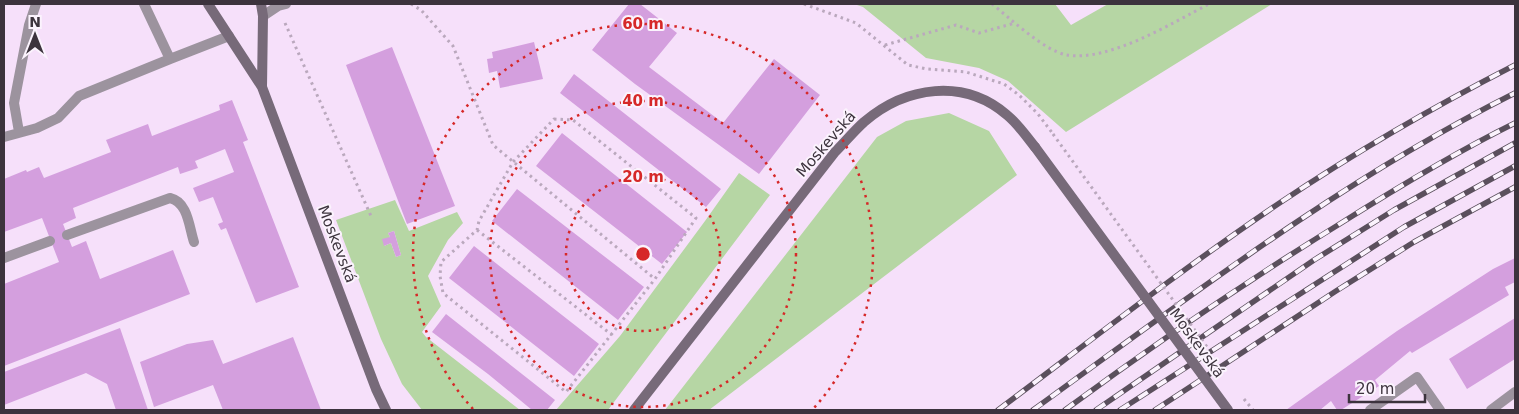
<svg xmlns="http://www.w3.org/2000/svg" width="1519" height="414" font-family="'DejaVu Sans',sans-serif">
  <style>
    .green { fill: #b6d6a4; fill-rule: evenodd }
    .building { fill: #d49fde }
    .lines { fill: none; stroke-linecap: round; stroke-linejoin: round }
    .path { stroke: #baa8bd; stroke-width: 3; stroke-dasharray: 2.5 4; stroke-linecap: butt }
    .lane { stroke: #9c939e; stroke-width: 10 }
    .secondary { stroke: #776a79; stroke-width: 10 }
    .rail-casing { stroke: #5b505d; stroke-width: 5.5 }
    .rail { stroke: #fbf3fd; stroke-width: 4; stroke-dasharray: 11; stroke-linecap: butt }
    .path-bridge { stroke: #baa8bd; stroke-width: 3; stroke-dasharray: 2.5 4; stroke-linecap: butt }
    .secondary-bridge { stroke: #776a79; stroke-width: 10 }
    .ring { fill: none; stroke: #d62828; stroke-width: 2.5; stroke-dasharray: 2.5 5 }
    .labels { text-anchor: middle; stroke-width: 4; stroke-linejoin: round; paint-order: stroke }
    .street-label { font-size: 15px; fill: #3c333d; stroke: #fbf3fd }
    .centre { fill: #d62828; stroke: #fbf3fd; stroke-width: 2.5 }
    .ring-label { font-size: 15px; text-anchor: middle; font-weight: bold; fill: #d62828; stroke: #fbf3fd; stroke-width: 4; stroke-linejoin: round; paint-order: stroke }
  </style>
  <rect width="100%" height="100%" fill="#f6e0fa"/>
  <path class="green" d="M854 4H1055L1071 25 1108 4H1272L1066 132 1008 81 979 68 926 58 863 7Z
    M949 113 989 131 1017 175 709 410H665L877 137 906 121Z
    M739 173 770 195 608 410H556L620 336 705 221Z
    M395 200 409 231 457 212 463 223 448 240 428 276 441 306 422 332 426 337 520 410H422L402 384 381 339 336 220ZM394 231 401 255 396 257 391 243 384 246 390 237 388 233Z"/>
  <path class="building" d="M629 4H640L677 33 649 67 723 123 774 59 820 95 759 174 635 84 592 50Z
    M534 42 543 79 500 88 497 71 489 73 487 59 493 58 492 52Z
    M392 47 455 206 407 224 346 65Z
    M574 74 721 189 706 207 560 93Z
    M232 100 248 140 243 142 299 287 256 303 226 228 221 230 218 224 223 222 213 197 199 202 193 188 234 172 225 149 195 161 198 168 180 174 178 167 73 208 76 218 63 224 72 247 86 241 100 279 173 250 190 294 4 366V284L59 262 42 218 4 232V179L26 170 27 172 39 167 44 178 111 152 106 140 148 124 152 136 220 110 219 105Z
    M562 133 687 232 662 264 536 166Z
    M517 189 644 287 618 320 492 221Z
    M394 231 401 255 396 257 391 243 384 246 382 239 390 237 388 233Z
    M474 246 599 344 574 376 449 278Z
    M1515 258V282L1505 287 1509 295 1412 353 1410 351 1375 380 1379 386 1341 410H1337L1331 401 1320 410H1286L1397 331 1493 269Z
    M446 314 555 400 547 410H532L488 374 432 332Z
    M1515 318V359L1467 389 1449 359Z
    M120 328 148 410H116L107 384 86 373 4 405V372Z
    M293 337 321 410H223L213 385 154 407 140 362 187 344 213 340 223 364Z"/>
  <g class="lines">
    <path class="path" d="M411 4 421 10 453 46 493 145 655 279
      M804 4 856 23 908 65 927 69 966 72 1004 84 1019 95 1038 114 1053 134
      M992 4C1010 18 1044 51 1067 55 1109 62 1172 23 1209 4
      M285 23 371 216
      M885 45 956 25 979 33 1015 23
      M554 119 573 120 696 218 655 279 566 392 443 293 440 276 441 262 477 230 479 221 513 162Z
      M477 230 612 335"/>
    <path class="lane" d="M263 16 278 6 286 4
      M170 59 229 36
      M19 132 14 103 29 25 36 4
      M4 137 37 128 58 118 79 96 170 59 144 4
      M67 235 170 198C188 202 189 227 194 242
      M4 258 50 241
      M1370 410 1417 377 1440 410
      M1491 410 1515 392"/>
    <path class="secondary" d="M208 4 262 87 376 389 386 410
      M261 4 263 16 262 87
      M634 410 835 152C845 142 854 131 864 122 906 86 964 78 1007 115 1018 124 1026 136 1035 147"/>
    <g class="rail-casing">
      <path id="rail" d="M998 410C1090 341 1182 269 1278 204 1354 153 1433 107 1515 65
        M1033 410C1189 297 1343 179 1515 93
        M1065 410C1153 345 1244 283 1338 225 1395 189 1454 153 1515 123
        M1096 410 1314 260 1394 210 1515 143
        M1120 410 1404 227 1515 166
        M1155 410 1336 291 1414 242 1515 187"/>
    </g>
    <use href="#rail" class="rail"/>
    <path class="path-bridge" d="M1053 134 1207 347
      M1244 399 1253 410"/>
    <path class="secondary-bridge" d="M1035 147 1228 410"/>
  </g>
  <g class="ring">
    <circle cx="643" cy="254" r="77"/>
    <circle cx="643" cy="254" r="153"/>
    <path d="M473 409A230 230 0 1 1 813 409"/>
  </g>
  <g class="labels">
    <g class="street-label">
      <text transform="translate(826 144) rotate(-49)" y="5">Moskevská</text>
      <text transform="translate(337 244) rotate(69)" y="5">Moskevská</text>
      <text transform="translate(1197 343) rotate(54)" y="5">Moskevská</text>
    </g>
  </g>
  <circle cx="643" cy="254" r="8" class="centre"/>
  <g class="ring-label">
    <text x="643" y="29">60 m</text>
    <text x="643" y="106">40 m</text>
    <text x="643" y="182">20 m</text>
  </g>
  <rect width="1519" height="414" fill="none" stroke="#3c333d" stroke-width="10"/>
  <g transform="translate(35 35)" stroke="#fbf3fd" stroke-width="4" paint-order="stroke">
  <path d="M0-4L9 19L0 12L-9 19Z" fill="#3c333d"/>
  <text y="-8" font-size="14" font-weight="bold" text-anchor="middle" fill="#3c333d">N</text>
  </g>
  <path d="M1349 394v8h76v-8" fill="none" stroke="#3c333d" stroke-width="2.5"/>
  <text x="1356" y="394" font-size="15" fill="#3c333d" stroke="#fbf3fd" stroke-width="4" paint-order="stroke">20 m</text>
</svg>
